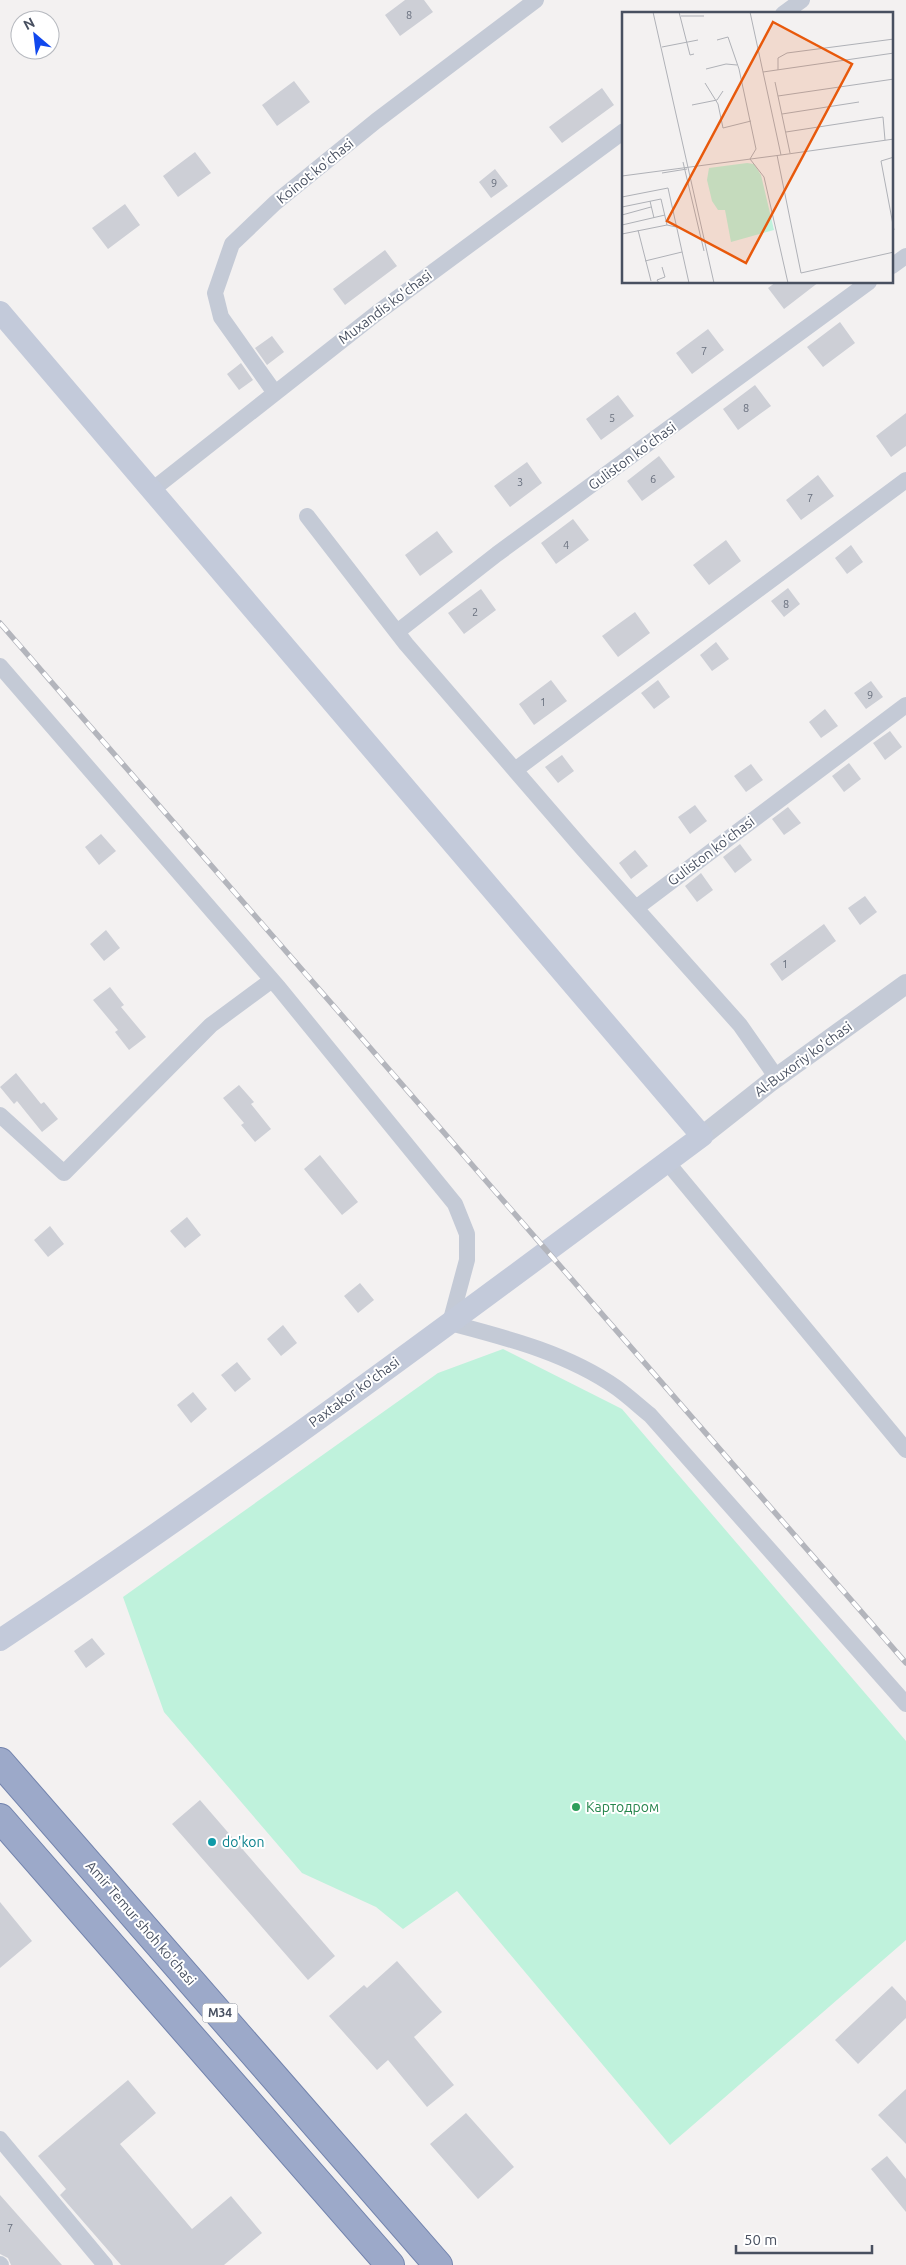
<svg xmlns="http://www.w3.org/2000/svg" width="906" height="2265" font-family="Ubuntu,sans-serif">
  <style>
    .green { fill: #bff2dc }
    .building { fill: #cdcfd6 }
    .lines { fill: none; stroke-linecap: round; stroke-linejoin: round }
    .trunk-casing { stroke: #7283ad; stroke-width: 30 }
    .minor { stroke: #c4cad6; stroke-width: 16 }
    .tertiary { stroke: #c4cad6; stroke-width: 20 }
    .secondary { stroke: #c3cada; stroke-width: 22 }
    .trunk { stroke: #9ca9c9; stroke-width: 28 }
    .rail-casing { stroke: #b3b5bc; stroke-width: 5.5 }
    .rail { stroke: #fff; stroke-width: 4; stroke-dasharray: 11; stroke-linecap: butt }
    .leisure-dot { fill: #2e9e5b; stroke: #fff; stroke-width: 2 }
    .culture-dot { fill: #0f9aa8; stroke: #fff; stroke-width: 2 }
    .labels { text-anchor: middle; stroke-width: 4; stroke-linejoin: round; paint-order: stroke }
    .number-label { font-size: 11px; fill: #69707e }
    .shield { fill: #fff; stroke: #7f8490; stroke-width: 1 }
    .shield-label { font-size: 12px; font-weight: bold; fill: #485060 }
    .street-label { font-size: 14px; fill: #485060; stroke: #fff }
    .leisure-label { font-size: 14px; fill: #27864d; stroke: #fff; text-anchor: start }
    .culture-label { font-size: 14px; fill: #0d838f; stroke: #fff; text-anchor: start }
    .inset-road { fill: none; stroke: #afb1b7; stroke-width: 1 }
    .view { fill: #e8590c; fill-opacity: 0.15; stroke: #e8590c; stroke-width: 2.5 }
    .inset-edge { fill: none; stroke: #485060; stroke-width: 2.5 }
  </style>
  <rect width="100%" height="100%" fill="#f3f1f1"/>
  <path class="green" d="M503 1349 622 1409 906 1741V1940L670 2145 457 1891 403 1929 376 1907 302 1873 164 1712 123 1597 438 1373Z"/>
  <path class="building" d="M405 0H424L433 12 400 36 385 15Z
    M294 81 310 102 277 126 262 105Z
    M602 88 614 105 562 143 549 127Z
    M195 152 211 173 178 197 163 176Z
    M495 169 508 186 491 198 479 182Z
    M125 204 140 225 108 249 92 228Z
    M385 250 397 266 345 305 333 289Z
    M776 282H819L784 309 768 288Z
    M840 322 855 343 823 367 807 347Z
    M708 329 724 350 692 374 676 353Z
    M272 336 284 352 267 365 255 348Z
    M241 363 253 380 239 390 227 374Z
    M755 385 771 406 738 430 723 409Z
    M618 395 634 416 601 440 586 419Z
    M906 413V446L891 457 876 436Z
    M659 456 675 477 642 501 627 481Z
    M527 462 542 483 510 507 494 486Z
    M818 475 834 496 801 520 786 500Z
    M573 519 589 540 556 564 541 543Z
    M437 531 453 552 420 576 405 555Z
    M726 540 741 561 709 585 693 565Z
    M851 545 863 562 847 574 835 558Z
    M788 588 800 604 784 617 771 601Z
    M481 589 496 610 464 634 448 613Z
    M635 612 650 633 618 657 602 636Z
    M716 642 729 659 712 671 700 655Z
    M551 680 567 701 534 725 519 704Z
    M658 680 670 697 654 709 641 693Z
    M871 681 883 697 866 709 854 693Z
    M825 709 838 726 821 738 809 722Z
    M890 731 902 747 885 760 873 743Z
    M562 755 574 771 558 783 545 767Z
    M849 763 861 779 844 792 832 776Z
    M751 764 763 780 746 792 734 776Z
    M695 805 707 821 690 834 678 817Z
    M788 807 801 823 784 835 772 819Z
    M101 834 116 851 99 865 85 847Z
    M740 844 752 860 735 873 723 857Z
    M635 850 648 866 631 879 619 863Z
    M701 873 713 890 697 902 685 886Z
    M865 896 877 912 860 925 848 908Z
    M824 924 836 941 782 981 770 964Z
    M106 930 120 948 104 961 90 944Z
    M110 987 124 1005 121 1007 146 1037 129 1050 115 1032 118 1030 93 1000Z
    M16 1073 41 1104 44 1102 58 1119 42 1132 17 1101 14 1104 0 1087Z
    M239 1085 254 1102 251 1104 271 1129 255 1142 241 1125 244 1123 223 1098Z
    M320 1155 358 1202 342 1215 304 1169Z
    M187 1217 201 1235 185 1248 170 1231Z
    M50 1226 64 1244 48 1257 34 1240Z
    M360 1283 374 1300 358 1313 344 1296Z
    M283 1325 297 1343 281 1356 267 1339Z
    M237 1362 251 1379 235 1392 221 1375Z
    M193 1392 207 1409 191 1423 177 1405Z
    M92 1638 105 1654 86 1668 74 1651Z
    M200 1800 335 1956 308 1980 172 1824Z
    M0 1902 32 1941 0 1968Z
    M397 1961 442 2012 414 2037 454 2085 427 2107 388 2060 377 2070 329 2016 364 1985 367 1988Z
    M892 1986 906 2001V2018L858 2064 835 2040Z
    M128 2080 156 2113 120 2144 192 2229 231 2196 262 2233 224 2265H121L60 2195 66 2189 38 2156Z
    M906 2089V2144L878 2115Z
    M466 2113 514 2167 478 2199 430 2144Z
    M887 2156 906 2179V2212L871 2169Z
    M0 2195 62 2265H11L8 2258 0 2254Z"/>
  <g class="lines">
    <g class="trunk-casing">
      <path id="trunk" d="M0 1762 438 2265
        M0 1818 390 2265"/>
    </g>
    <path class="minor" d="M783 14 802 0
      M892 266 906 256
      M275 393 221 317 215 293 232 244 275 203 376 121 536 0
      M152 490 377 313 624 131
      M307 516 406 644 583 849 740 1025 777 1078
      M397 632 497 554 869 282
      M0 666 279 988 455 1204 467 1234V1260L450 1323C507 1338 567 1353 617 1388 628 1396 639 1406 650 1415L906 1704
      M515 770 906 480
      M636 908 906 705
      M0 1115 64 1173 211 1025 272 980
      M667 1162 906 1450
      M0 2139 105 2265
      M0 2264 1 2265"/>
    <path class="tertiary" d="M702 1136 769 1083 906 984"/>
    <path class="secondary" d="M0 312 702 1136C471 1308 240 1481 0 1640"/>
    <use href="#trunk" class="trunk"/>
    <g class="rail-casing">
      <path id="rail" d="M0 623 906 1663"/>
    </g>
    <use href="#rail" class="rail"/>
  </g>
  <circle class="leisure-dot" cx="576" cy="1807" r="5"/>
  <circle class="culture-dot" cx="212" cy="1842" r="5"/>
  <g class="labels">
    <g class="number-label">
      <text x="409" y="19">8</text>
      <text x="494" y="187">9</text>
      <text x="704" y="355">7</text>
      <text x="746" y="412">8</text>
      <text x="612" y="422">5</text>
      <text x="653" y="483">6</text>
      <text x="520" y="486">3</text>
      <text x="810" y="502">7</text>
      <text x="566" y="549">4</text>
      <text x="786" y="608">8</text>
      <text x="475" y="616">2</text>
      <text x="870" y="699">9</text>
      <text x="543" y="706">1</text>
      <text x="785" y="968">1</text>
      <text x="10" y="2232">7</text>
    </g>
    <rect class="shield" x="202.5" y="2003.5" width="35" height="19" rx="4"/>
    <g class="shield-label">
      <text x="220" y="2017">M34</text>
    </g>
    <g class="street-label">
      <text transform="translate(315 171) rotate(-39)" y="5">Koinot ko'chasi</text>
      <text transform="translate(385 307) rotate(-37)" y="5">Muxandis ko'chasi</text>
      <text transform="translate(632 456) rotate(-36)" y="5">Guliston ko'chasi</text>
      <text transform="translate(711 851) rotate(-37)" y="5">Guliston ko'chasi</text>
      <text transform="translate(803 1059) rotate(-36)" y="5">Al-Buxoriy ko'chasi</text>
      <text transform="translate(354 1392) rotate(-36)" y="5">Paxtakor ko'chasi</text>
      <text transform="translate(141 1923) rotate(49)" y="5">Amir Temur shoh ko'chasi</text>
    </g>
    <g class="leisure-label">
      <text x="586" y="1812">Картодром</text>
    </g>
    <g class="culture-label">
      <text x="222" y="1847">do'kon</text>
    </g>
  </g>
  <g transform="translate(622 12)">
    <rect width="271" height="271" fill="#f3f1f1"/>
    <path d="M125 151 132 152 139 163 152 218 109 230 103 198H96L90 189 85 168 87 156Z" fill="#bff2dc"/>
    <path class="inset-road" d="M31 0 92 271M57 0 68 43 72 42M59 4H82M95 28 106 25 117 57 134 137 128 147 142 165 166 271M40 35 76 28M84 57 104 52 115 53M156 58V46L165 41 272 27M141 60 272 41M153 70 168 141M83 71 96 92 101 116 129 109M156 84 272 67M70 93 95 88 101 79M160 102 237 90M164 120 261 105 263 128M155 143 179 261 272 240M159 143 272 127M272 145 259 149 272 218M61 150 82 239M40 161 65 157M0 164 159 143 128 0M0 185 46 176 67 271M28 189 32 206M0 195 39 187 45 213M0 203 29 195M0 213 43 203M16 218 29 269M0 222 45 213 54 215M23 249 60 240M37 271 35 268 43 265 40 255"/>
    <path class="view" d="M151 10 230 52 124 251 45 209Z"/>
    <rect width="271" height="271" class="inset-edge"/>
  </g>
  <g transform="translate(35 35) rotate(332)"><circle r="24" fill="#ffffff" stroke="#b6b9bf"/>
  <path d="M0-4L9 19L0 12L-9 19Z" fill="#1148ed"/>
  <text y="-8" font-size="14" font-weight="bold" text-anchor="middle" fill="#485060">N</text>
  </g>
  <path d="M736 2245v8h136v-8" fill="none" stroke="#485060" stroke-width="2.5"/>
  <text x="744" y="2245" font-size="15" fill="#485060" stroke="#ffffff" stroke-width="4" paint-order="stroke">50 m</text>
</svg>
